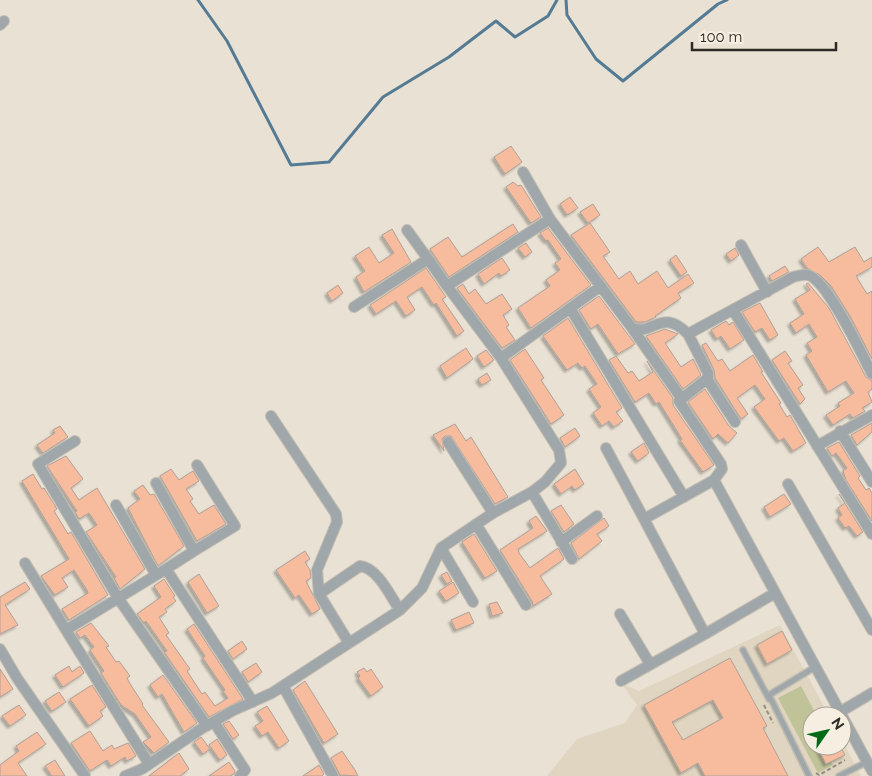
<svg xmlns="http://www.w3.org/2000/svg" width="872" height="776" font-family="Raleway,sans-serif">
  <style>
    .built { fill: #dfd5c0 }
    .green { fill: #c0c398 }
    .lines { fill: none; stroke-linecap: round; stroke-linejoin: round }
    .stream { stroke: #547b93; stroke-width: 3 }
    .building { fill: #f7bc9d; stroke: #afa098; fill-rule: evenodd; filter: url(#shadow) }
    .lane-casing { stroke: #c3bdb1; stroke-width: 8 }
    .street-casing { stroke: #c3bdb1; stroke-width: 12 }
    .path { stroke: #918c82; stroke-width: 2; stroke-dasharray: 4 2.5; stroke-linecap: butt }
    .lane { stroke: #a0a7aa; stroke-width: 5 }
    .street { stroke: #a0a7aa; stroke-width: 10 }
  </style>
  <defs>
    <filter id="shadow"><feDropShadow dx="-2.5" dy="2.5" stdDeviation="1" flood-color="#0004"/></filter>
  </defs>
  <rect width="100%" height="100%" fill="#e9e2d4"/>
  <path class="built" d="M780 625 829 716H812V746H842V741L861 776H547L577 739 625 723 637 705 622 684 639 691Z"/>
  <path class="green" d="M801 686 817 716H812V746H840L845 755 831 762 833 765 818 773 778 698Z"/>
  <g class="lines">
    <path class="stream" d="M198 0 227 41 291 165 329 162 383 97 449 57 496 21 515 37 548 16 557 0
      M566 0 567 15 596 59 623 81 718 4 727 0"/>
  </g>
  <path class="building" d="M511 146 522 162 505 174 494 157Z
    M513 182 518 186 521 185 541 217 531 223 506 187Z
    M570 197 578 208 567 215 560 204Z
    M593 204 600 215 588 223 580 212Z
    M590 223 610 252 603 256 619 279 630 271 638 284 657 271 668 288 688 274 694 283 678 293 681 298 655 316 656 317 645 322H636L571 235Z
    M513 224 518 232 449 277 430 249 448 237 462 257Z
    M548 228 591 285 531 328 518 308 550 286 546 280 560 270 555 263 561 259 548 240 546 241 540 233Z
    M392 229 411 262 364 292 356 277 365 271 355 256 369 247 379 263 394 253 382 235Z
    M526 243 532 252 525 257 518 248Z
    M818 247 829 262 855 247 864 262 872 257V267L856 276 867 294 872 291V359L850 316 831 286 820 275 807 268 801 259Z
    M735 248 739 255 731 261 726 254Z
    M676 255 687 272 681 276 670 260Z
    M502 258 510 270 501 276 499 273 484 284 478 274Z
    M785 266 789 272 772 281 769 276Z
    M426 268 446 297 442 299 464 331 457 336 436 303 434 305 422 287 407 297 415 310 406 316 396 301 376 314 370 305Z
    M808 283 829 308 866 377 872 381V389L868 392 872 402 862 408 865 411 853 418 850 414 833 425 826 415 840 406 838 403 854 393 846 381 828 392 806 355 812 351 807 343 817 337 809 324 796 333 790 323 804 314 795 299 810 290 806 284Z
    M463 284 469 294 475 289 486 304 502 294 512 309 503 315 509 325 506 327 515 340 502 348 457 288Z
    M338 285 343 293 332 301 327 293Z
    M599 296 635 344 618 354 598 324 591 329 579 310Z
    M760 303 778 335 770 340 762 328 755 332 742 312Z
    M568 318 622 408 616 412 623 421 614 427 609 421 602 426 593 413 601 407 589 389 597 384 585 366 582 368 578 363 567 370 543 336Z
    M726 321 729 325 733 322 744 340 730 349 721 336 717 339 711 330Z
    M665 329 678 334 665 343 681 367 693 359 701 375 683 389 646 336Z
    M706 343 718 361 722 359 730 371 753 355 763 372H761L781 403 779 404 787 417 790 415 806 443 793 451 784 438 779 441 754 407 765 399 755 385 737 398 748 414 741 419 715 378 714 370 702 345Z
    M466 348 473 359 447 378 440 366Z
    M525 349 544 378 541 380 564 415 551 424 510 360Z
    M486 350 494 360 484 367 477 356Z
    M785 351 792 361 788 363 803 385 798 388 805 399 800 404 772 360Z
    M616 356 628 373 632 371 639 381 653 372 647 361 673 398V405L714 465 703 472 680 440 682 439 659 402 656 404 649 393 635 402 609 360Z
    M487 373 491 380 482 385 478 379Z
    M705 389 729 426 737 433 728 443 718 434 713 439 688 402Z
    M872 423V432L857 445 851 435Z
    M455 424 466 441 471 437 508 497 495 504 451 436H445L442 439 444 451 433 435Z
    M60 426 68 437 43 453 37 445 55 433 53 430Z
    M575 428 580 436 565 447 560 438Z
    M839 442 860 476 858 478 866 490 869 488 872 493V521L846 480 843 471 847 468 836 453 832 456 827 448Z
    M644 443 649 453 638 461 631 452Z
    M66 456 83 479 71 488 79 500 97 488 145 569 120 589 114 578 116 577 86 532 97 525 89 513 79 519 75 512 77 511 47 466Z
    M171 469 179 480 193 471 199 481 186 489 193 499 190 501 199 514 214 505 226 524 197 541 160 476Z
    M575 469 584 484 575 490 572 486 561 494 554 484Z
    M33 474 42 489 44 488 57 509 54 511 68 534 71 532 108 595 69 620 62 609 88 593 87 590 74 570 62 578 68 587 55 595 41 576 69 559 25 486 22 481Z
    M143 485 150 495 154 494 184 546 158 566 128 508 140 499 134 491Z
    M784 494 791 504 770 517 764 507Z
    M839 494 863 532 857 536 849 526 845 528 838 518 842 515 838 508 845 503Z
    M561 505 574 524 564 532 551 511Z
    M536 516 547 531 518 549 519 553 530 568 558 548 564 559 540 576 552 594 533 606 532 601 500 550 533 528 529 521Z
    M604 518 609 526 597 534 602 541 579 559 571 543Z
    M474 534 497 571 485 578 462 542Z
    M305 551 310 559 305 562 310 570 311 578 306 581 320 609 312 614 299 595 295 598 276 570Z
    M447 572 452 581 447 584 441 575Z
    M199 574 219 606 207 613 188 582Z
    M164 579 175 596 173 597 176 601 165 609 167 612 159 617 169 633 166 635 190 669 187 671 202 694 205 692 215 706 228 698 223 691 225 690 203 658 205 656 187 629 194 624 243 699 209 717 164 652 167 651 146 621 144 623 137 614 161 597 154 586Z
    M25 582 30 589 5 605 18 625 0 634V597Z
    M453 582 459 593 446 601 439 591Z
    M497 602 503 613 492 616 489 604Z
    M469 612 474 623 456 630 451 620Z
    M91 623 109 646 106 647 116 662 119 661 130 676 127 678 129 682 143 704 142 705 169 742 154 753 143 742 151 737 135 714 121 705 101 673 104 671 90 650 94 647 85 635 80 638 76 632Z
    M782 631 792 650 767 664 757 645Z
    M242 641 247 649 233 659 228 651Z
    M730 658 767 726 763 728 788 776H705L698 763 681 773 644 705ZM713 700 723 718 683 740 672 722Z
    M256 663 262 672 248 682 242 672Z
    M69 666 72 672 80 666 84 673 63 687 55 675Z
    M364 668 367 672 371 669 383 687 371 696 358 678 360 676 357 672Z
    M0 669 13 689 0 697Z
    M163 675 197 723 184 732 162 694 158 697 150 685Z
    M305 681 338 734 324 743 293 690Z
    M92 685 106 707 100 711 103 716 89 726 70 699Z
    M59 692 66 702 52 711 45 701Z
    M19 705 26 715 10 726 2 716Z
    M267 706 289 741 279 748 268 732 262 736 255 726 263 721 257 712Z
    M229 721 239 735 233 739 223 724Z
    M90 731 103 751 112 745 114 749 128 743 136 756 127 761 125 757 111 766 107 760 90 771 71 743Z
    M37 732 46 744 18 763 27 776H0V765L19 751 16 746Z
    M201 737 210 749 203 754 194 742Z
    M217 739 227 755 220 760 209 745Z
    M817 746H840L845 755 826 764Z
    M342 751 355 770 358 776 340 775 331 758Z
    M179 753 189 769 180 776H149Z
    M55 760 65 776H52L45 766Z
    M229 762 235 771 234 774 230 776H209Z
    M319 765 324 774 322 776H303Z"/>
  <g class="lines">
    <g class="lane-casing">
      <path id="lane" d="M743 650 769 699
        M809 776 769 695 815 667
        M839 776 867 762"/>
    </g>
    <g class="street-casing">
      <path id="street" d="M0 25 4 21
        M523 172 550 219
        M407 230 428 259
        M741 245 767 292
        M354 307 428 259 447 286
        M570 308 684 497
        M733 310 872 534
        M632 328 682 399
        M688 334 708 373V378L679 401 721 464 722 469 714 480 840 712
        M501 358 601 286
        M707 379 735 422
        M271 416 336 514 337 522 317 570 319 594
        M840 431 872 482
        M75 441 38 464 118 598 207 726
        M448 442 493 513
        M817 446 872 415
        M606 448 644 519
        M714 480 644 519 705 634 775 593
        M156 483 194 551 166 569 253 702
        M788 484 872 630
        M532 492 572 559
        M116 505 156 575
        M476 524 526 605
        M561 542 597 516
        M441 548 473 602
        M194 551 235 526 197 465
        M25 563 66 630
        M620 614 650 664
        M349 643 319 594 360 566C378 568 390 596 400 610
        M0 649 17 678 85 776
        M621 681 705 634
        M283 686 333 776
        M872 693 840 712 872 771
        M214 722 245 770 240 776
        M149 764 66 630 166 569
        M125 776 142 769 201 729 232 711 272 693 400 610 422 588 441 548 493 513 532 492 545 482 561 463 559 450 501 358 447 286 550 219 632 328C654 336 661 307 688 334L793 277C797 276 803 274 808 275 828 281 862 355 872 374"/>
    </g>
    <path class="path" d="M764 705 773 723
      M816 773 819 775 845 760"/>
    <use href="#lane" class="lane"/>
    <use href="#street" class="street"/>
  </g>
  <g transform="translate(827 731) rotate(56)"><circle r="24" fill="#f6efe1" stroke="#a6a096"/>
  <path d="M0-4L9 19L0 12L-9 19Z" fill="#006a18"/>
  <text y="-8" font-size="14" font-weight="bold" text-anchor="middle" fill="#2d2a25">N</text>
  </g>
  <path d="M692 42v8h144v-8" fill="none" stroke="#2d2a25" stroke-width="2.5"/>
  <text x="700" y="42" font-size="15" fill="#2d2a25" stroke="#f6efe1" stroke-width="4" paint-order="stroke">100 m</text>
</svg>
